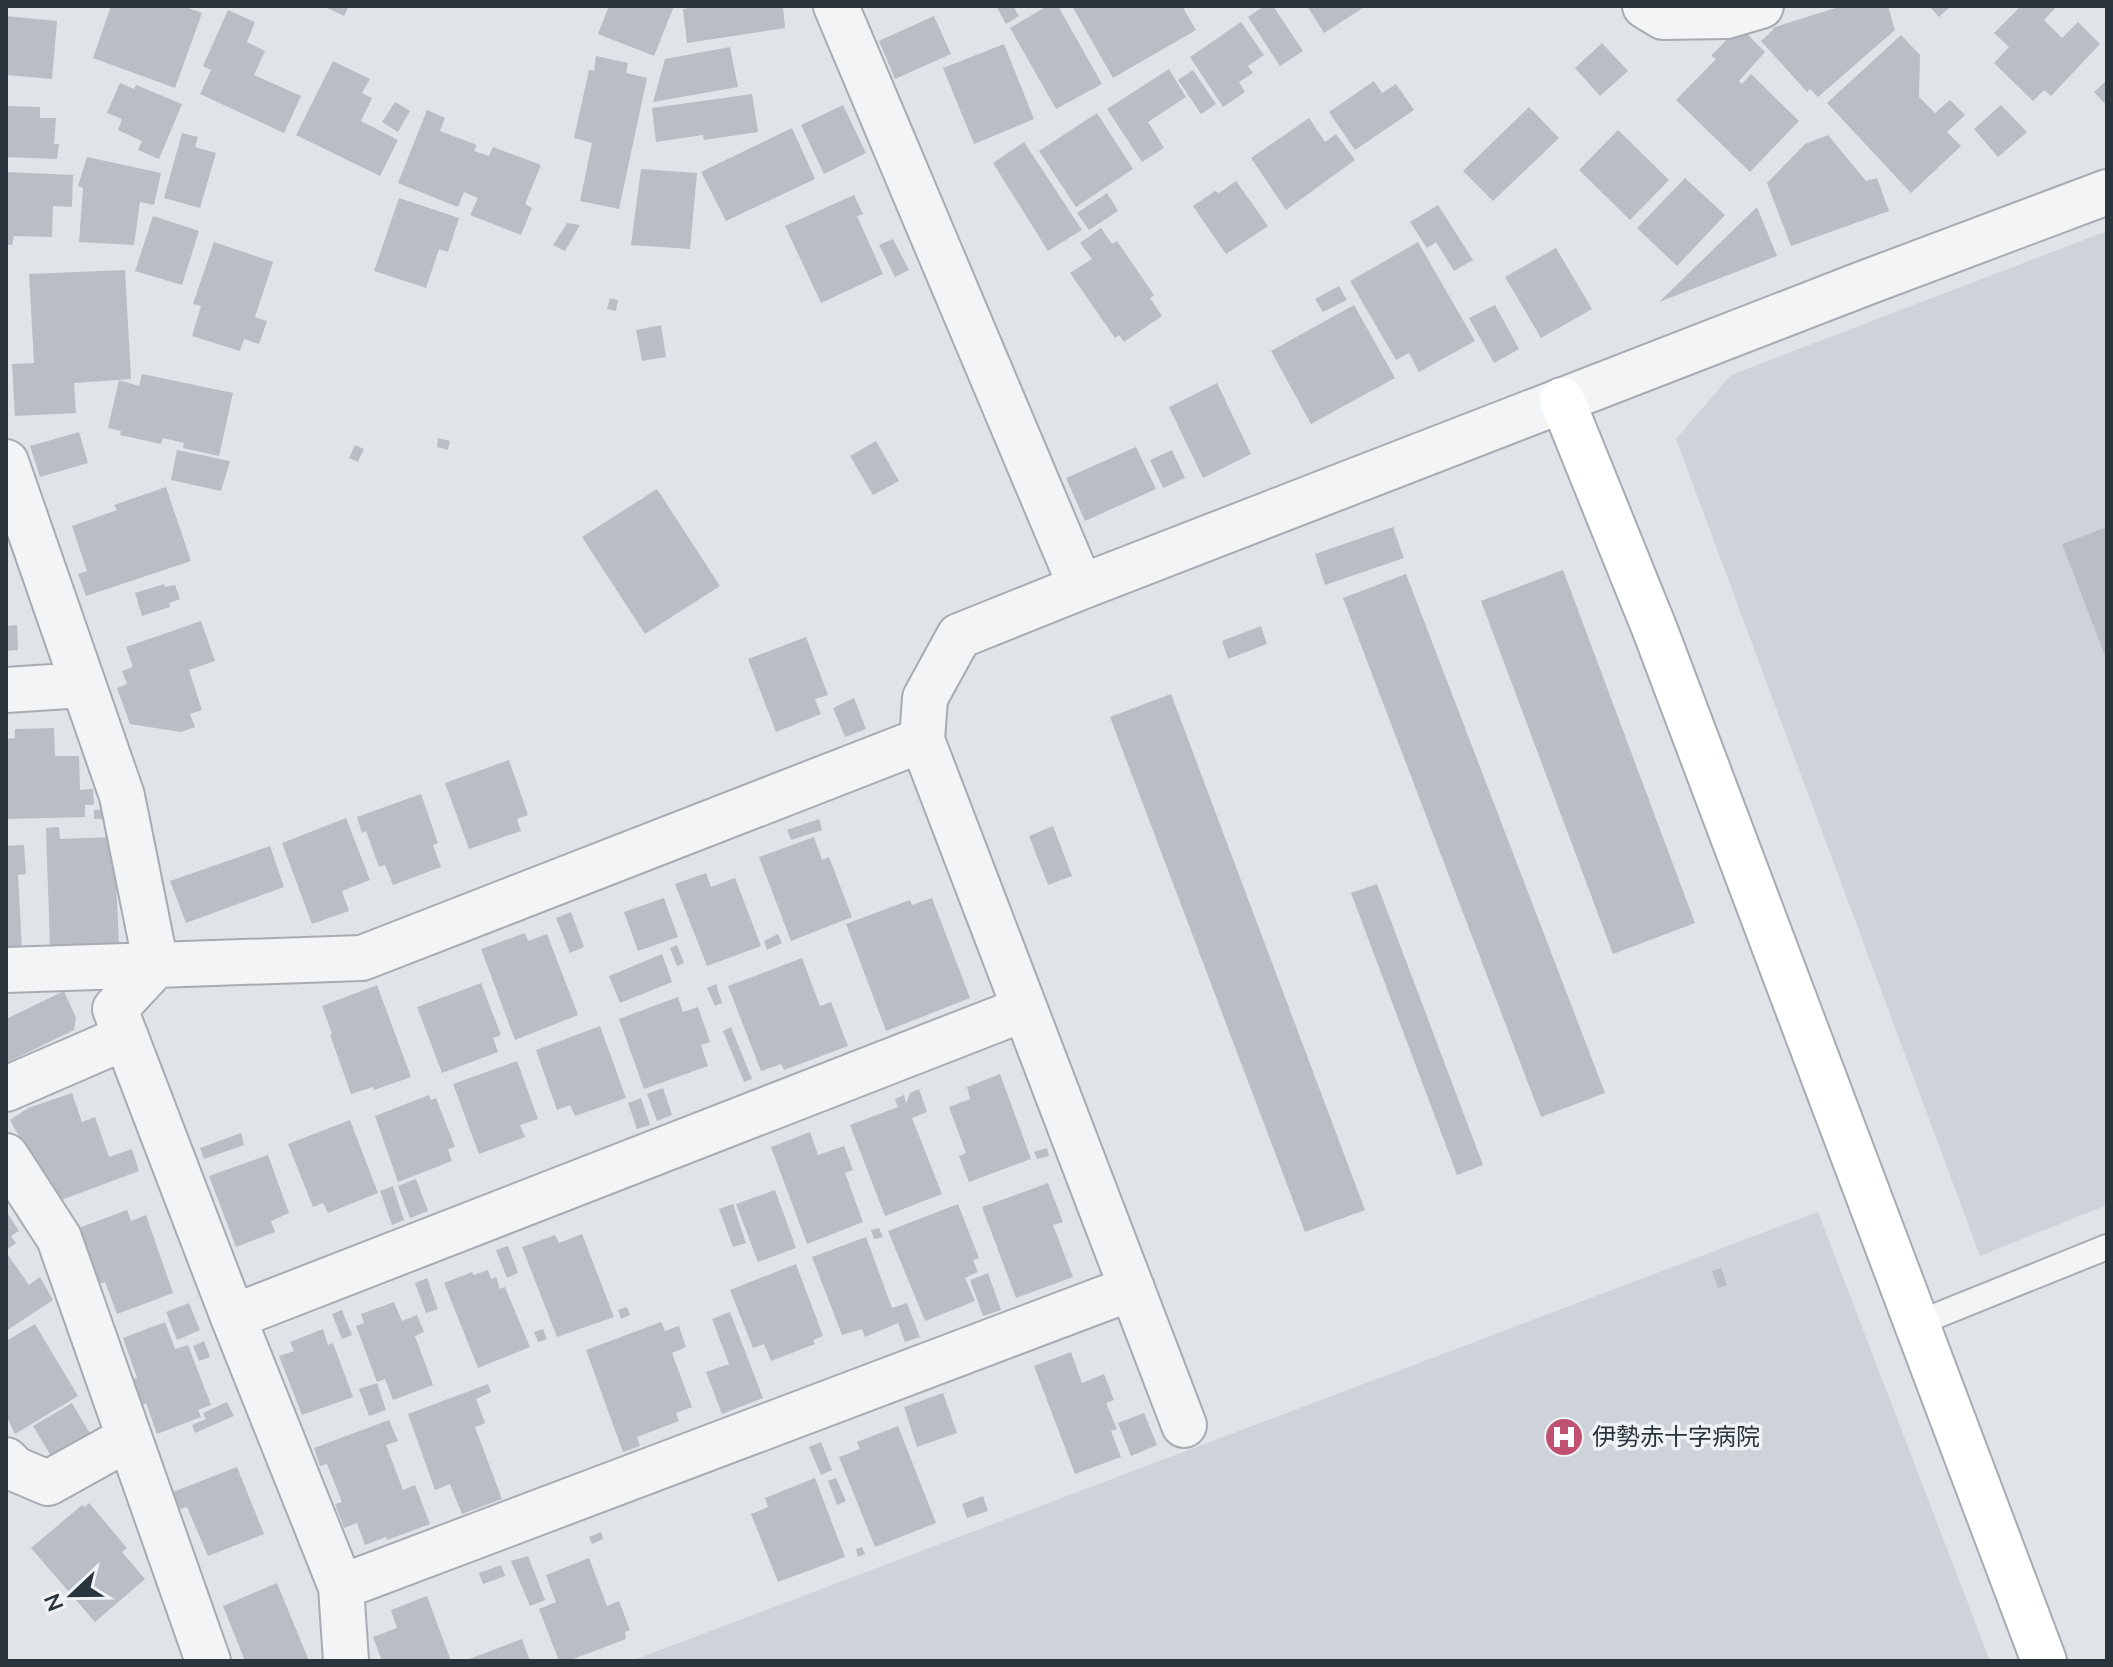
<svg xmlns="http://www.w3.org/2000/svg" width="2113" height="1667" font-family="Mulish,'Noto Sans JP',sans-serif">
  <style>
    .built { fill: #ced3d9 }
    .building { fill: #b8bec4 }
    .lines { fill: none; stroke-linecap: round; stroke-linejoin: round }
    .lane-casing { stroke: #a6acb1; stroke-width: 28 }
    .street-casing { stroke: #a6acb1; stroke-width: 48 }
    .secondary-casing { stroke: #a6acb1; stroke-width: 48 }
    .lane { stroke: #f2f4f6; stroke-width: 24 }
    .street { stroke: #f2f4f6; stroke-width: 44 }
    .secondary { stroke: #fff; stroke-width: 44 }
    .labels { text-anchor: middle; stroke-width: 7; stroke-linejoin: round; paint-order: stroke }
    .poi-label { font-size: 24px; fill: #2a343d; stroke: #eff3f5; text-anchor: start }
  </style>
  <rect width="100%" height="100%" fill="#e0e4e8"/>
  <path class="built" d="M2107 231V1205L1980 1256 1676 439 1731 375Z
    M1818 1212 1990 1661H631Z"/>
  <path class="building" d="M111 6H183L202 13 175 88 93 58Z
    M323 6H349L344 16Z
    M609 6H674L654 56 598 34Z
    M699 6H783L785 28 687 43 683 9Z
    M996 6H1013L1019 16 1006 24Z
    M1047 6H1058L1102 84 1056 109 1010 28Z
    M1072 6H1182L1196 30 1113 78Z
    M1264 6H1273L1303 51 1280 66 1248 17Z
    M1307 6H1366L1324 33Z
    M1842 6H1888L1895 30 1818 97 1810 89 1807 92 1761 41 1774 29 1772 28Z
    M1929 6H1951L1939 17Z
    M2021 6H2057L2044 20 2062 38 2078 22 2100 44 2051 96 2044 90 2033 101 1994 63 2009 47 1994 33Z
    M228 10 255 22 247 42 265 51 254 75 301 96 284 133 200 94 211 70 203 66Z
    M6 16 57 21 52 79 6 75Z
    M934 16 951 54 895 79 879 41Z
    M1241 22 1264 55 1248 66 1253 73 1239 82 1245 92 1223 107 1190 57Z
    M1743 30 1765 52 1739 81 1742 84 1751 74 1799 121 1750 172 1676 100 1716 59 1711 56 1732 34Z
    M1901 35 1920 55 1919 97 1935 113 1950 100 1965 115 1947 132 1961 146 1911 193 1827 103Z
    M1602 43 1628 71 1600 96 1575 68Z
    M1004 44 1034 119 974 144 943 68Z
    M730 47 738 87 653 102 665 59Z
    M596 56 628 63 626 73 647 78 619 209 580 201 592 143 574 138 589 70 594 71Z
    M333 61 370 79 362 93 372 98 361 121 398 140 380 176 296 135Z
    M1169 69 1186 97 1148 122 1164 148 1142 162 1107 109Z
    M1193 70 1216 104 1201 114 1178 80Z
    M2107 80V106L2094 92Z
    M1374 81 1382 93 1396 84 1414 110 1355 150 1329 112Z
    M120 83 134 89 136 85 182 104 159 159 138 150 142 141 118 130 122 119 107 113Z
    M752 94 758 132 704 140 703 135 656 142 652 108Z
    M395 102 410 111 398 132 382 122Z
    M843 105 866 153 824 174 801 125Z
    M2001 105 2027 132 1998 157 1974 129Z
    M6 106 40 107V118H56L54 144H59L57 159 6 157Z
    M1529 107 1559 138 1493 201 1463 171Z
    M427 110 445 118 440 131 477 145 474 151 489 156 493 147 541 165 525 204 532 208 521 235 470 215 478 198 464 192 458 207 398 183Z
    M1097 113 1133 169 1076 207 1039 151Z
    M1309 118 1325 142 1336 134 1355 160 1286 210 1251 158Z
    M792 128 815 179 726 221 701 172Z
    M1618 130 1669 180 1630 220 1579 170Z
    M182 133 198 137 195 147 216 153 200 208 164 198Z
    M1828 135 1866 181 1877 178 1889 211 1791 246 1767 183 1805 144Z
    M1024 142 1082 230 1048 251 993 163Z
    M87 157 161 173 154 205 140 202 134 245 79 242 83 188 78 186Z
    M641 169 697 173 690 249 631 245Z
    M6 172 73 175 72 207 53 206 52 237 14 236 12 245H6Z
    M1685 178 1725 215 1677 266 1637 228Z
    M1236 181 1268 226 1226 254 1193 206 1215 191 1219 193Z
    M1107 193 1118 211 1089 230 1077 213Z
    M854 195 863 214 857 216 883 274 821 303 785 226Z
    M399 198 459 218 448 252 439 249 426 288 374 271Z
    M1438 205 1473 260 1454 271 1436 242 1427 248 1410 222Z
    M1757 207 1777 256 1659 302Z
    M153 216 199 231 182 285 135 271Z
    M567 223 580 225 565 251 553 245Z
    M1101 228 1112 244 1117 241 1154 295 1150 298 1162 316 1124 342 1119 335 1115 338 1070 273 1092 259 1080 243Z
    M893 239 909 270 895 277 879 245Z
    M214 242 273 262 255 317 267 321 259 344 244 339 240 351 192 336 201 306 193 304Z
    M1418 242 1475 341 1419 372 1409 353 1396 360 1350 281Z
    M1556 248 1592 309 1541 338 1505 277Z
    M125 270 131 379 74 383 76 413 15 416 12 364 34 363 29 274Z
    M1339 286 1347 300 1323 312 1315 299Z
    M610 298 618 300 616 311 607 309Z
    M1354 305 1395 378 1311 424 1271 351Z
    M1495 305 1519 349 1494 363 1469 318Z
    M661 325 666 357 642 361 636 330Z
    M142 374 233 393 219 456 183 448 184 443 163 438 161 444 120 435 121 431 108 428 119 380 139 386Z
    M1217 383 1251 454 1203 478 1169 407Z
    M79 432 88 463 40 477 30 446Z
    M438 438 450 441 448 450 437 447Z
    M876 441 899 481 873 495 850 456Z
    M355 445 364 449 358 462 349 458Z
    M1136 447 1156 489 1085 521 1066 478Z
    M177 450 230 461 221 491 171 480Z
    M1172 450 1185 478 1163 488 1150 460Z
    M166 487 191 561 86 596 78 574 87 571 72 526 117 510 114 505Z
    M657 489 720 586 645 634 582 537Z
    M1393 527 1404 558 1325 585 1315 554Z
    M2107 527V661L2062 544Z
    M1563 570 1695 923 1613 954 1481 601Z
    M1406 574 1605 1093 1541 1117 1343 598Z
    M164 584 165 587 175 585 180 599 169 603 170 607 142 616 135 593Z
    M201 621 215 661 189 670 202 710 190 714 195 727 181 732 130 724 117 688 127 684 122 671 133 667 126 647Z
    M17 625 18 650 6 651V626Z
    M1261 626 1267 644 1228 659 1222 641Z
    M806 637 828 695 815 699 821 714 776 732 748 659Z
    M1171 694 1365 1210 1305 1232 1110 717Z
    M854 698 866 729 845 737 833 708Z
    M54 728 55 756H79L80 790 93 789 94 805H85V817L6 819V739L15 738V729Z
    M509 760 528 815 517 819 521 831 469 849 445 783Z
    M421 794 438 843 433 845 441 867 393 885 385 865 379 867 366 831 362 833 357 817Z
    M107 809 108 819H94V810Z
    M346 818 370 880 342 891 349 911 312 924 282 843Z
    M819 819 822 830 791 840 787 830Z
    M1053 826 1072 876 1048 885 1029 836Z
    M59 827 60 839 114 837 119 944 50 948 46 828Z
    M814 837 822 860 829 857 852 917 791 941 759 857Z
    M24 845 26 874 18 875 22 949 6 951V846Z
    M270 846 284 887 186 923 170 881Z
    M706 873 711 887 735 878 761 946 707 966 675 884Z
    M1377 884 1483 1165 1457 1175 1351 893Z
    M664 898 678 937 638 951 624 912Z
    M932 898 970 998 886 1031 846 924 910 900 912 905Z
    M571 912 584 947 570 953 556 918Z
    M525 933 528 941 547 934 578 1015 515 1040 481 949Z
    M778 934 782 943 767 950 764 941Z
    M677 945 684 963 677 966 670 948Z
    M662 954 672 982 620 1003 609 976Z
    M802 958 820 1006 831 1002 848 1046 784 1070 781 1064 761 1071 728 986Z
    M481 983 501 1035 493 1038 498 1052 442 1073 417 1007Z
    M716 984 722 1003 715 1006 707 988Z
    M377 985 411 1077 374 1090 373 1087 351 1094 330 1035 332 1034 322 1006Z
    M64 991 76 1018 74 1030 6 1063V1019Z
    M678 997 683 1012 698 1007 710 1042 701 1045 708 1066 644 1089 619 1019Z
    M600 1026 626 1098 575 1116 570 1105 557 1110 536 1050Z
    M731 1027 752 1079 744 1082 723 1031Z
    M517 1061 538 1119 520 1125 525 1137 479 1154 453 1084Z
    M1000 1074 1031 1159 969 1182 959 1156 966 1153 949 1107 970 1099 967 1087Z
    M663 1088 672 1115 657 1121 647 1094Z
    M919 1089 927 1112 912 1118 942 1194 885 1216 850 1125 898 1107 895 1099 904 1095 906 1104 910 1093Z
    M72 1093 82 1122 95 1117 109 1157 132 1149 139 1171 56 1202 10 1120 28 1108Z
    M429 1095 431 1100 436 1098 455 1147 448 1149 452 1161 398 1182 375 1116Z
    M641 1098 650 1125 637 1129 628 1103Z
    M350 1120 378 1193 328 1213 323 1203 313 1207 288 1144Z
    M810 1132 818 1155 844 1146 853 1170 845 1173 863 1222 807 1244 771 1147Z
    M241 1133 244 1145 204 1159 200 1148Z
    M1047 1148 1049 1156 1037 1159 1034 1152Z
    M268 1155 289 1213 271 1221 275 1232 236 1247 209 1176Z
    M416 1179 428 1211 410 1218 398 1186Z
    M1048 1183 1063 1222 1053 1225 1073 1277 1016 1298 982 1207Z
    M393 1186 404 1220 392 1225 380 1191Z
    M775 1190 796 1248 758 1262 736 1204Z
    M733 1204 746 1243 733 1247 719 1209Z
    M958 1204 979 1258 973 1260 978 1272 965 1278 975 1301 925 1321 888 1231Z
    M127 1210 131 1221 146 1215 173 1293 117 1314 105 1282 96 1285 76 1229Z
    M6 1211 19 1231 11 1236 16 1243 6 1250Z
    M879 1228 883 1237 874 1239 871 1230Z
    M582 1234 614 1317 557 1337 522 1247 555 1235 559 1243Z
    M866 1237 892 1308 907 1303 920 1337 905 1342 898 1323 865 1337 862 1329 842 1335 812 1257Z
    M508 1246 518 1273 507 1278 496 1250Z
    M6 1252 29 1285 40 1277 53 1300 6 1331Z
    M796 1264 823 1336 813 1340 815 1344 771 1361 764 1344 753 1348 730 1290Z
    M1721 1268 1727 1285 1718 1288 1712 1271Z
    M488 1270 491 1279 496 1277 500 1289 505 1287 530 1347 478 1368 444 1283 472 1272 474 1275Z
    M988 1273 1001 1310 983 1316 970 1280Z
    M427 1278 438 1309 426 1313 415 1283Z
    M394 1302 402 1321 417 1315 424 1332 415 1336 433 1385 393 1400 385 1379 377 1382 356 1326 364 1323 361 1314Z
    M189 1303 200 1330 177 1340 166 1312Z
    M627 1307 630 1315 621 1319 618 1310Z
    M342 1310 352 1335 342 1339 332 1314Z
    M730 1312 763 1398 722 1414 706 1372 729 1364 712 1319Z
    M165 1322 175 1349 188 1345 211 1405 198 1410 201 1417 157 1434 146 1403 137 1408 127 1381 137 1378 123 1338Z
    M661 1322 665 1331 679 1326 686 1347 672 1353 692 1407 676 1413 679 1421 637 1437 640 1446 623 1452 586 1350Z
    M35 1324 78 1396 15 1434 6 1415V1341Z
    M323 1329 328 1345 333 1343 353 1397 302 1415 279 1356 294 1351 290 1342Z
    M543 1329 547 1339 538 1342 534 1332Z
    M204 1341 210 1357 199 1361 193 1346Z
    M1071 1352 1082 1383 1104 1374 1114 1400 1106 1403 1117 1429 1111 1431 1121 1457 1075 1474 1034 1366Z
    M377 1383 386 1410 369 1416 359 1389Z
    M488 1384 491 1392 476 1399 485 1423 475 1427 502 1499 462 1514 450 1484 435 1490 408 1414Z
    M943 1393 957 1433 917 1447 904 1407Z
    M227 1402 234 1416 195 1433 192 1425 206 1419 203 1413Z
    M72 1403 92 1437 54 1461 33 1426Z
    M1144 1413 1157 1445 1131 1456 1118 1423Z
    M389 1420 398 1441 386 1445 403 1490 415 1485 430 1524 387 1540 386 1537 365 1545 357 1523 344 1528 335 1504 342 1502 327 1464 320 1466 314 1448Z
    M898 1426 936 1523 875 1547 839 1457 860 1449 857 1442Z
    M821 1442 832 1470 821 1475 809 1447Z
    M237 1467 264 1534 208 1556 187 1507 180 1509 173 1492Z
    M815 1478 845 1557 778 1582 751 1514 768 1507 765 1498Z
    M836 1478 846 1501 837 1505 828 1481Z
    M983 1496 988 1511 967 1518 962 1504Z
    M89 1503 127 1548 122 1552 145 1579 95 1622 31 1548 82 1505 85 1507Z
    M601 1532 603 1539 592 1544 589 1537Z
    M862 1547 865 1554 858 1557 856 1549Z
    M528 1556 545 1600 530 1606 511 1561Z
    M589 1558 607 1606 619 1601 630 1630 625 1632 626 1639 568 1661H559L539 1609 556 1602 546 1575Z
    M501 1565 505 1576 483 1584 479 1573Z
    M277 1583 309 1661H245L223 1606Z
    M427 1596 451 1661H382L373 1637 397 1628 391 1610Z
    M522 1639 530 1661H464Z"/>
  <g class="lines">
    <g class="lane-casing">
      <path id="lane" d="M1916 1324 2107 1247"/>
    </g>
    <g class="street-casing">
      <path id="street" d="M836 6 1081 587
        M1645 6 1663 17 1727 16 1761 6
        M6 462 122 796 156 965 6 970
        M6 690 83 685
        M922 740 362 958 156 965 115 1009 233 1317 341 1587 1132 1288
        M6 1089 126 1037
        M6 1156 59 1238 208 1661
        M233 1317 1024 1009
        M1184 1425 922 740 925 698 959 636 1081 587 1865 283 2107 192
        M6 1460 15 1469 48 1483 129 1438
        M341 1587 346 1661"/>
    </g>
    <g class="secondary-casing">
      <path id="secondary" d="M1562 400 1655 630 2044 1661"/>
    </g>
    <use href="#lane" class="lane"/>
    <use href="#street" class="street"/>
    <use href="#secondary" class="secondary"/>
  </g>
  <defs>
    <g id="hospital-disc" transform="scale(2)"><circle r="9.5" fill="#c05171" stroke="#eff3f5"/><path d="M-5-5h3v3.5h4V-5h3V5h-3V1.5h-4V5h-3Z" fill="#fff"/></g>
  </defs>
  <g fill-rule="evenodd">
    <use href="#hospital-disc" x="1564" y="1437"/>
  </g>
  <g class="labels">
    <g class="poi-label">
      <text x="1592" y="1445">伊勢赤十字病院</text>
    </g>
  </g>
  <rect width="2113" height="1667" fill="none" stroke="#2a343d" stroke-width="16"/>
  <g transform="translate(72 1595) rotate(248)" stroke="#eff3f5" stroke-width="6" paint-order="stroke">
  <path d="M0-6L14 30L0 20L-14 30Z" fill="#2a343d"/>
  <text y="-12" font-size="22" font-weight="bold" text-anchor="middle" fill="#2a343d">N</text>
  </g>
</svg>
